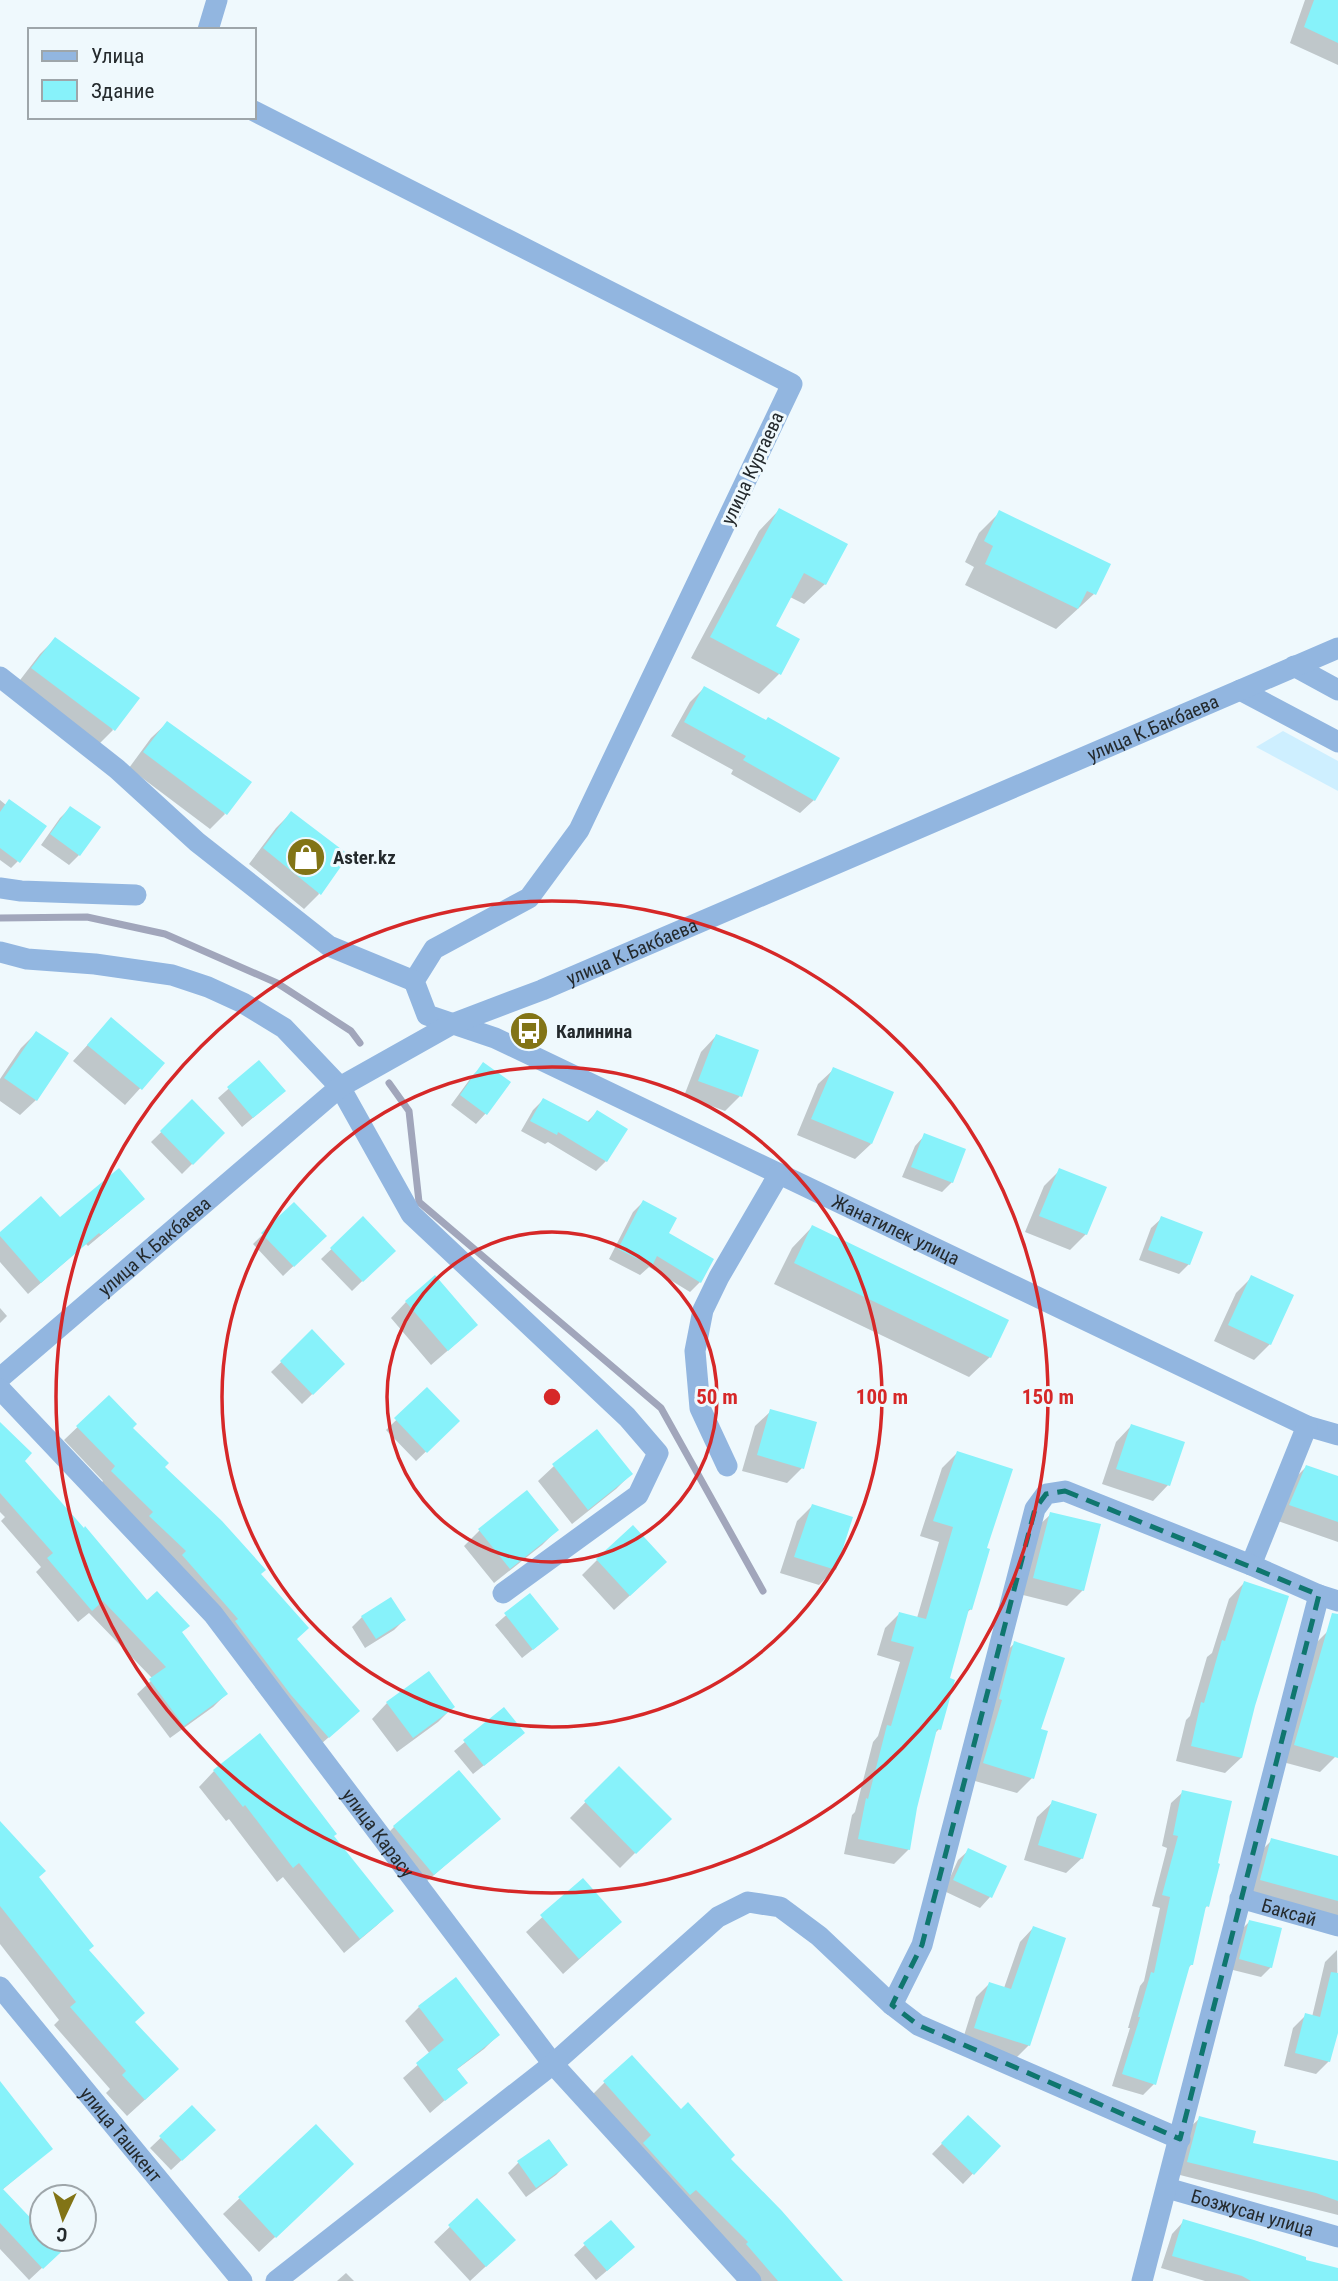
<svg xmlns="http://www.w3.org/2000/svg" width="1338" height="2281" font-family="'Roboto Condensed',sans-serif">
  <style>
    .green { fill: #ceefff }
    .shadow { fill: #0003 }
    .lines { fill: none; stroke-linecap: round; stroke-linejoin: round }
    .stream { stroke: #a1a6bb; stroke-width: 7 }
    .building { fill: #87f2fa }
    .minor { stroke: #92b6e0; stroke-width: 21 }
    .marked { fill: none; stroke: #0f766e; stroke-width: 5; stroke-dasharray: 14 9; stroke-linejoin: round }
    .ring { fill: none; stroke: #d62828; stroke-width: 3.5 }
    .labels { text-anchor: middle; stroke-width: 6; stroke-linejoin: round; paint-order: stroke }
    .street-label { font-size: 19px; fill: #242a2d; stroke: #eff9fd }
    .poi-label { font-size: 19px; font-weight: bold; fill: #242a2d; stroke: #eff9fd; text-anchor: start }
    .centre { fill: #d62828; stroke: #eff9fd; stroke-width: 3.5 }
    .ring-label { font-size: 21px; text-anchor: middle; font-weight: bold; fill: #d62828; stroke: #eff9fd; stroke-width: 6; stroke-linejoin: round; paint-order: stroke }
  </style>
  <rect width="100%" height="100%" fill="#eff9fd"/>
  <path class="green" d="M1283 731 1338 761V791L1256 747Z"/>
  <path class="shadow" d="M1305 0H1338V65L1290 43Z
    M779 510 825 584 804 604 790 597 774 627 779 674 759 694 691 658 759 531Z
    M1000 512 1094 594 1056 629 965 585 974 567 965 562 979 533Z
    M55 639 113 730 98 745 17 684 40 654Z
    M704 688 814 800 800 813 731 774 733 770 671 736 690 702Z
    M167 723 225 814 210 829 129 768 151 738Z
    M0 800 6 805 18 861 11 868 0 860Z
    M70 808 79 855 69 865 41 845 60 818Z
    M291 813 319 894 304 909 249 864 276 828Z
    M111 1019 163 1063 125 1105 73 1061Z
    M36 1033V1100L20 1115 0 1101V1079L21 1048Z
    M716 1036 740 1096 725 1111 684 1096 701 1052Z
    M259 1062 273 1101 242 1127 218 1098Z
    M483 1065 486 1113 476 1124 451 1105 473 1075Z
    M834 1069 871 1144 855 1159 797 1135 818 1084Z
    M543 1100 586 1123 597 1112 606 1161 596 1171 548 1142 545 1144 521 1131 533 1110Z
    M192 1102 223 1133 182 1174 151 1142Z
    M925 1135 952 1182 942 1192 902 1177 915 1146Z
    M1060 1170 1086 1234 1070 1250 1025 1232 1044 1186Z
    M643 1202 700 1282 690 1292 649 1267 640 1275 609 1259 633 1212Z
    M294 1204 325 1236 283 1276 253 1244Z
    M130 1211 88 1246 86 1244 28 1294 0 1262V1234L59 1220Z
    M1162 1218 1189 1264 1179 1274 1139 1260 1151 1228Z
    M363 1219 393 1251 352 1291 321 1259Z
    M812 1227 990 1357 969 1377 774 1284 792 1248Z
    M1252 1277 1270 1344 1254 1360 1214 1341 1236 1293Z
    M406 1302 460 1340 431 1365 391 1318Z
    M0 1308 7 1316 0 1323Z
    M312 1332 343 1364 302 1404 271 1372Z
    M427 1390 458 1421 416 1461 386 1430Z
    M109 1397 130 1428 163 1467 259 1575 344 1724 314 1750 98 1486 103 1481 64 1440Z
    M771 1411 802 1468 787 1483 742 1471 755 1426Z
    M1131 1426 1168 1485 1153 1501 1102 1484 1116 1442Z
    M0 1437 147 1602 180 1632 226 1694 213 1707 170 1738 137 1694 153 1679 89 1613 78 1622 36 1572 41 1567 1 1521 5 1517 0 1512Z
    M957 1453 985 1550 971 1609 966 1613 948 1680 939 1729 934 1734 915 1808 909 1849 894 1864 844 1854 852 1815 855 1812 873 1742 878 1736 900 1662 877 1655 885 1628 900 1613 917 1618 939 1542 920 1536 942 1468Z
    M554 1466 631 1474 616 1489 572 1524 538 1481Z
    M1306 1467 1338 1478V1542L1275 1520 1291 1482Z
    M527 1492 557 1530 542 1545 494 1583 464 1546 479 1531Z
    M812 1506 835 1569 819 1585 780 1573 797 1521Z
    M1051 1514 1083 1590 1067 1606 1019 1594 1035 1529Z
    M597 1560 649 1578 614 1610 582 1575Z
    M1244 1583 1253 1706 1241 1758 1225 1773 1176 1761 1186 1720 1190 1716 1207 1657 1212 1653 1229 1599Z
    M529 1595 546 1639 522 1658 495 1625Z
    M362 1617 404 1620 394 1630 365 1648 352 1627Z
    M1328 1631 1338 1634V1748L1335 1757 1320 1772 1279 1761 1312 1647Z
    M1015 1643 1038 1730 1032 1778 1017 1793 968 1779 999 1658Z
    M387 1703 453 1707 438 1722 397 1752 372 1719Z
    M504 1710 512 1743 473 1774 454 1751Z
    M619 1768 669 1819 620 1868 570 1818Z
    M214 1771 332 1836 392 1911 376 1926 344 1953 283 1877 277 1882 229 1819 226 1821 199 1787Z
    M1183 1792 1207 1906 1203 1910 1191 1965 1187 1969 1154 2084 1143 2095 1112 2086 1130 2028H1128L1140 1986 1144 1981 1160 1908 1152 1906 1167 1848 1162 1846 1171 1803Z
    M1053 1802 1082 1858 1066 1873 1024 1860 1037 1817Z
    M498 1819 418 1889 379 1842 394 1827Z
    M0 1824 87 1951 160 2086 127 2116 106 2093 110 2089 54 2025 59 2020 0 1944Z
    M1272 1840 1338 1863V1919L1247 1894 1258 1854Z
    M969 1850 1005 1867 990 1897 980 1908 944 1891 958 1860Z
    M583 1880 604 1937 563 1974 526 1932Z
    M1249 1922 1271 1967 1261 1977 1229 1969 1239 1932Z
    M1033 1928 1029 2045 1015 2059 962 2042 976 1997 989 1984 1004 1988 1020 1942Z
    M1337 1950 1338 2026 1329 2061 1316 2074 1284 2066 1293 2028 1306 2015 1312 2017 1325 1962Z
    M419 2007 498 2035 484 2049 456 2070 466 2082 430 2113 403 2078 430 2054 405 2021Z
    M605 2082 729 2159 840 2281H751L590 2097Z
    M0 2085 51 2149 2 2190 38 2228 42 2225V2239H73L29 2280 0 2249Z
    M192 2108 203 2140 171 2170 150 2148Z
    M968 2117 999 2146 963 2184 932 2154Z
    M1200 2118 1251 2144 1338 2163V2215L1176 2174 1187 2130Z
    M316 2126 337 2179 259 2252 223 2214Z
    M548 2141 566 2165 556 2175 526 2197 508 2173 518 2163Z
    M477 2201 498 2255 470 2281 434 2242Z
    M1184 2221 1303 2261 1338 2269V2281H1205L1161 2268 1172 2234Z
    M610 2222 623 2257 596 2280 574 2255Z
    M346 2273 354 2281H337Z"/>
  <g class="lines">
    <path class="stream" d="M0 918 87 917 165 934 277 983 351 1031 360 1043
      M389 1083 409 1111 419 1202 661 1408 763 1591"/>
  </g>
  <path class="building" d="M1314 0H1338V43L1304 27Z
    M779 508 848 544 826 585 804 573 776 626 800 639 781 675 710 637Z
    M999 510 1111 564 1096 595 1087 591 1078 609 985 564 993 546 984 541Z
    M55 637 140 698 115 731 31 668Z
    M704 686 766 720 768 717 840 758 815 801 743 760 746 756 684 722Z
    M167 721 252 782 227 815 143 752Z
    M9 799 47 826 20 863 0 848V812Z
    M70 806 101 827 80 856 50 834Z
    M291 811 349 855 321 895 263 848Z
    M111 1017 165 1063 142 1090 87 1045Z
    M36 1031 69 1053 37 1101 4 1078Z
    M716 1034 759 1050 742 1097 698 1081Z
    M259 1060 286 1091 253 1118 227 1087Z
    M483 1062 511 1082 487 1115 460 1095Z
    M833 1067 894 1092 872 1144 811 1119Z
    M543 1098 589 1122 597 1110 628 1129 607 1162 558 1132 557 1135 530 1121Z
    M192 1099 225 1133 193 1165 160 1131Z
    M924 1133 966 1149 953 1183 911 1167Z
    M119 1168 145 1199 101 1235 99 1233 41 1283 0 1236V1232L41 1196 60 1217Z
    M1059 1168 1107 1187 1087 1235 1039 1216Z
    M643 1200 677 1218 669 1233 714 1259 701 1283 657 1256 652 1266 618 1249Z
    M294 1202 327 1236 294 1267 261 1233Z
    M363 1216 396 1251 363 1282 330 1248Z
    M1161 1216 1203 1232 1190 1265 1148 1250Z
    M812 1225 1009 1320 991 1358 794 1263Z
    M435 1275 478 1325 448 1351 405 1301Z
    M1251 1275 1294 1295 1271 1345 1228 1325Z
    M312 1329 345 1364 313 1395 280 1361Z
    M427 1387 460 1421 427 1453 394 1418Z
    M109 1395 137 1424 133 1428 169 1463 165 1467 222 1521 266 1570 261 1574 309 1628 297 1639 360 1711 329 1738 291 1695 235 1621 238 1619 182 1555 186 1551 149 1516 153 1512 111 1471 115 1466 76 1426Z
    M770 1409 817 1422 804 1469 757 1455Z
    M0 1422 32 1453 25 1461 84 1528 85 1526 147 1600 157 1591 190 1626 182 1632 228 1694 184 1726 149 1679 166 1667 103 1601 92 1611 47 1558 53 1553 0 1493Z
    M1131 1424 1185 1442 1170 1486 1116 1469Z
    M597 1429 633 1474 588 1510 552 1464Z
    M957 1451 1013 1469 987 1548 990 1549 972 1610 969 1609 950 1678 955 1680 941 1730 937 1729 917 1808 910 1850 858 1839 866 1798 868 1799 887 1725 891 1726 914 1647 891 1641 899 1612 926 1619 953 1527 933 1521Z
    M1306 1465 1338 1476V1522L1289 1505Z
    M527 1490 559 1530 510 1569 478 1529Z
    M812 1504 853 1517 836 1570 794 1557Z
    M1050 1512 1101 1524 1084 1591 1033 1578Z
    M633 1525 667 1562 630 1596 596 1559Z
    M1244 1581 1289 1596 1255 1706 1242 1758 1191 1746 1201 1702 1204 1703 1222 1640 1225 1641Z
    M530 1593 559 1629 533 1650 504 1613Z
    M391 1597 406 1620 376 1639 361 1616Z
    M1332 1613 1338 1614V1758L1294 1745Z
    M1014 1641 1065 1658 1041 1729 1048 1731 1034 1779 983 1763 1002 1700 999 1699Z
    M429 1671 455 1707 413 1738 386 1702Z
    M504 1707 525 1733 484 1766 463 1740Z
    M260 1733 337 1834 334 1836 394 1911 360 1939 299 1863 293 1868 245 1805 243 1807 213 1770Z
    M619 1766 672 1819 636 1854 584 1801Z
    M459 1770 501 1819 434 1875 393 1826Z
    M1182 1790 1232 1801 1218 1863 1220 1864 1209 1907 1206 1906 1193 1965H1190L1156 2085 1122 2074 1140 2017H1138L1151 1972 1154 1973 1170 1897 1162 1895 1178 1836 1173 1835Z
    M1052 1800 1097 1814 1083 1859 1038 1845Z
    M0 1821 46 1871 39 1877 94 1946 89 1950 145 2013 135 2022 179 2069 145 2100 122 2075 126 2071 70 2007 76 2002 0 1906Z
    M1271 1838 1338 1856V1901L1260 1880Z
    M968 1848 1007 1866 992 1898 953 1880Z
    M583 1878 622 1922 579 1959 540 1915Z
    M1249 1920 1282 1928 1272 1968 1239 1959Z
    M1033 1926 1066 1938 1030 2046 974 2028 989 1982 1011 1989Z
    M1331 1972 1338 1973V2033L1330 2062 1295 2053 1305 2013 1320 2017Z
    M456 1977 500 2035 457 2069 468 2083 445 2101 416 2063 444 2040 418 2006Z
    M632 2055 681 2109 688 2102 735 2155 731 2159 782 2211 843 2281H778L746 2244 748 2242 696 2190 690 2195 643 2143 651 2135 603 2081Z
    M0 2081 53 2149 3 2189 42 2230V2239H75L43 2269 0 2223Z
    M192 2105 216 2130 182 2161 159 2136Z
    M968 2115 1001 2146 974 2175 941 2143Z
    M1199 2116 1256 2131 1253 2143 1338 2161V2201L1316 2193 1187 2162Z
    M316 2124 354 2164 276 2238 238 2197Z
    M549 2139 568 2165 536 2188 517 2161Z
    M477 2198 516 2240 486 2267 448 2225Z
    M1183 2219 1254 2240 1306 2257V2260L1338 2268V2281H1251L1242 2276 1172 2256Z
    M611 2220 635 2247 607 2271 583 2243Z"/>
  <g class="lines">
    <g class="minor">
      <path d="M208 30 217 0"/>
      <path id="s1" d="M254 111 792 384 579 830 529 898 434 949 414 981 427 1015 495 1038 1307 1426 1338 1435"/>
      <path d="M1294 666 1338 690"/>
      <path d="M0 677 117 769 197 842 329 946 414 981"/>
      <path d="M1240 690 1338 742"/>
      <path d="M0 888 21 891 136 895"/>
      <path d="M0 952 27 959 95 964 172 975 208 987 243 1003 284 1028 340 1087 411 1214 627 1417 658 1453 638 1495 503 1593"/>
      <path id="s2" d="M0 1378 340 1087 452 1024 542 990 1338 648"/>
      <path id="s3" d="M0 1389 213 1614 553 2064 751 2281"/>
      <path d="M727 1466 700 1408 695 1351 703 1310 719 1277 779 1174"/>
      <path d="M1251 1565 1307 1426"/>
      <path id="s4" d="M1240 1898 1338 1926"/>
      <path id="s5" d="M0 1987 242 2281"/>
      <path d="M892 2005 922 1945 1035 1509 1046 1494 1065 1491 1251 1565 1319 1595 1338 1601"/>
      <path id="s6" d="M1167 2188 1338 2237"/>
      <path d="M276 2281 553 2064 718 1917 748 1902 780 1907 819 1936 892 2005 918 2025 1180 2139"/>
      <path d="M1142 2281 1319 1595"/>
    </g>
  </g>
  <path class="marked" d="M1065 1491 1319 1595 1180 2139 918 2025 892 2005 922 1945 1035 1509 1046 1494Z"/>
  <g class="ring">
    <circle cx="552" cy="1397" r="165"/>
    <circle cx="552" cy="1397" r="330"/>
    <circle cx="552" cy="1397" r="496"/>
  </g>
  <defs>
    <g id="shop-disc" transform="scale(2.0125)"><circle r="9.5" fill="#827416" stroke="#eff9fd"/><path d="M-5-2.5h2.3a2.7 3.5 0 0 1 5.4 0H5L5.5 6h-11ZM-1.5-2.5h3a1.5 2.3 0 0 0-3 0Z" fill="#fff"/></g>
    <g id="bus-disc" transform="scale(2.0125)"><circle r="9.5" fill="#827416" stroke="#eff9fd"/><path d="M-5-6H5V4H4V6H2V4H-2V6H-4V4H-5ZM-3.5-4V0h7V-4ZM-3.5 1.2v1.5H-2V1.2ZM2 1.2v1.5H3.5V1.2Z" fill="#fff"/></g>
  </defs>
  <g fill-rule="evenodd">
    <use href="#shop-disc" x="306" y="857"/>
    <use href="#bus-disc" x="529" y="1031"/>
  </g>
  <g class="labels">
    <g class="street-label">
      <text transform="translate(752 468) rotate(-65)" y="7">улица Куртаева</text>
      <text dy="7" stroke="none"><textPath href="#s2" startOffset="1337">улица К.Бакбаева</textPath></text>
      <text dy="7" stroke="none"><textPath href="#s2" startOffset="770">улица К.Бакбаева</textPath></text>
      <text dy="7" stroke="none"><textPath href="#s1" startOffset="1880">Жанатилек улица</textPath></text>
      <text dy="7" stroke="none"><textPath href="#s2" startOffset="203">улица К.Бакбаева</textPath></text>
      <text dy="7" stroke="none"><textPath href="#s3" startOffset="584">улица Карасу</textPath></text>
      <text dy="7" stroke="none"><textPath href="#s4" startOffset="51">Баксай</textPath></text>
      <text dy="7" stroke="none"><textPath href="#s5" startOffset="191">улица Ташкент</textPath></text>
      <text dy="7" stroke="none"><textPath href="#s6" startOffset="89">Бозжусан улица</textPath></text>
    </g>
    <g class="poi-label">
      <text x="333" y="864">Aster.kz</text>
      <text x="556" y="1038">Калинина</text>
    </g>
  </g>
  <circle cx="552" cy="1397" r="10" class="centre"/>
  <g class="ring-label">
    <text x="717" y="1404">50 m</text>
    <text x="882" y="1404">100 m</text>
    <text x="1048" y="1404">150 m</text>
  </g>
  <rect x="28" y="28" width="228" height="91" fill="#eff9fd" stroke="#9ea6aa" stroke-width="2"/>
  <rect x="42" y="51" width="35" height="10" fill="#92b6e0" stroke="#9ea6aa" stroke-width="2"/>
  <text x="91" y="63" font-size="21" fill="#242a2d">Улица</text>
  <rect x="42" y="80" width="35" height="21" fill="#87f2fa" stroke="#9ea6aa" stroke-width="2"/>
  <text x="91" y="98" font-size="21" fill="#242a2d">Здание</text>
  <g transform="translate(63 2218) rotate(184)"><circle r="33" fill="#eff9fd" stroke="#9ea6aa" stroke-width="2"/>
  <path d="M0-5L12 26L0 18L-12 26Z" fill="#827416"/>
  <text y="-10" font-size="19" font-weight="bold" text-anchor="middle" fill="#242a2d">С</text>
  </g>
</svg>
